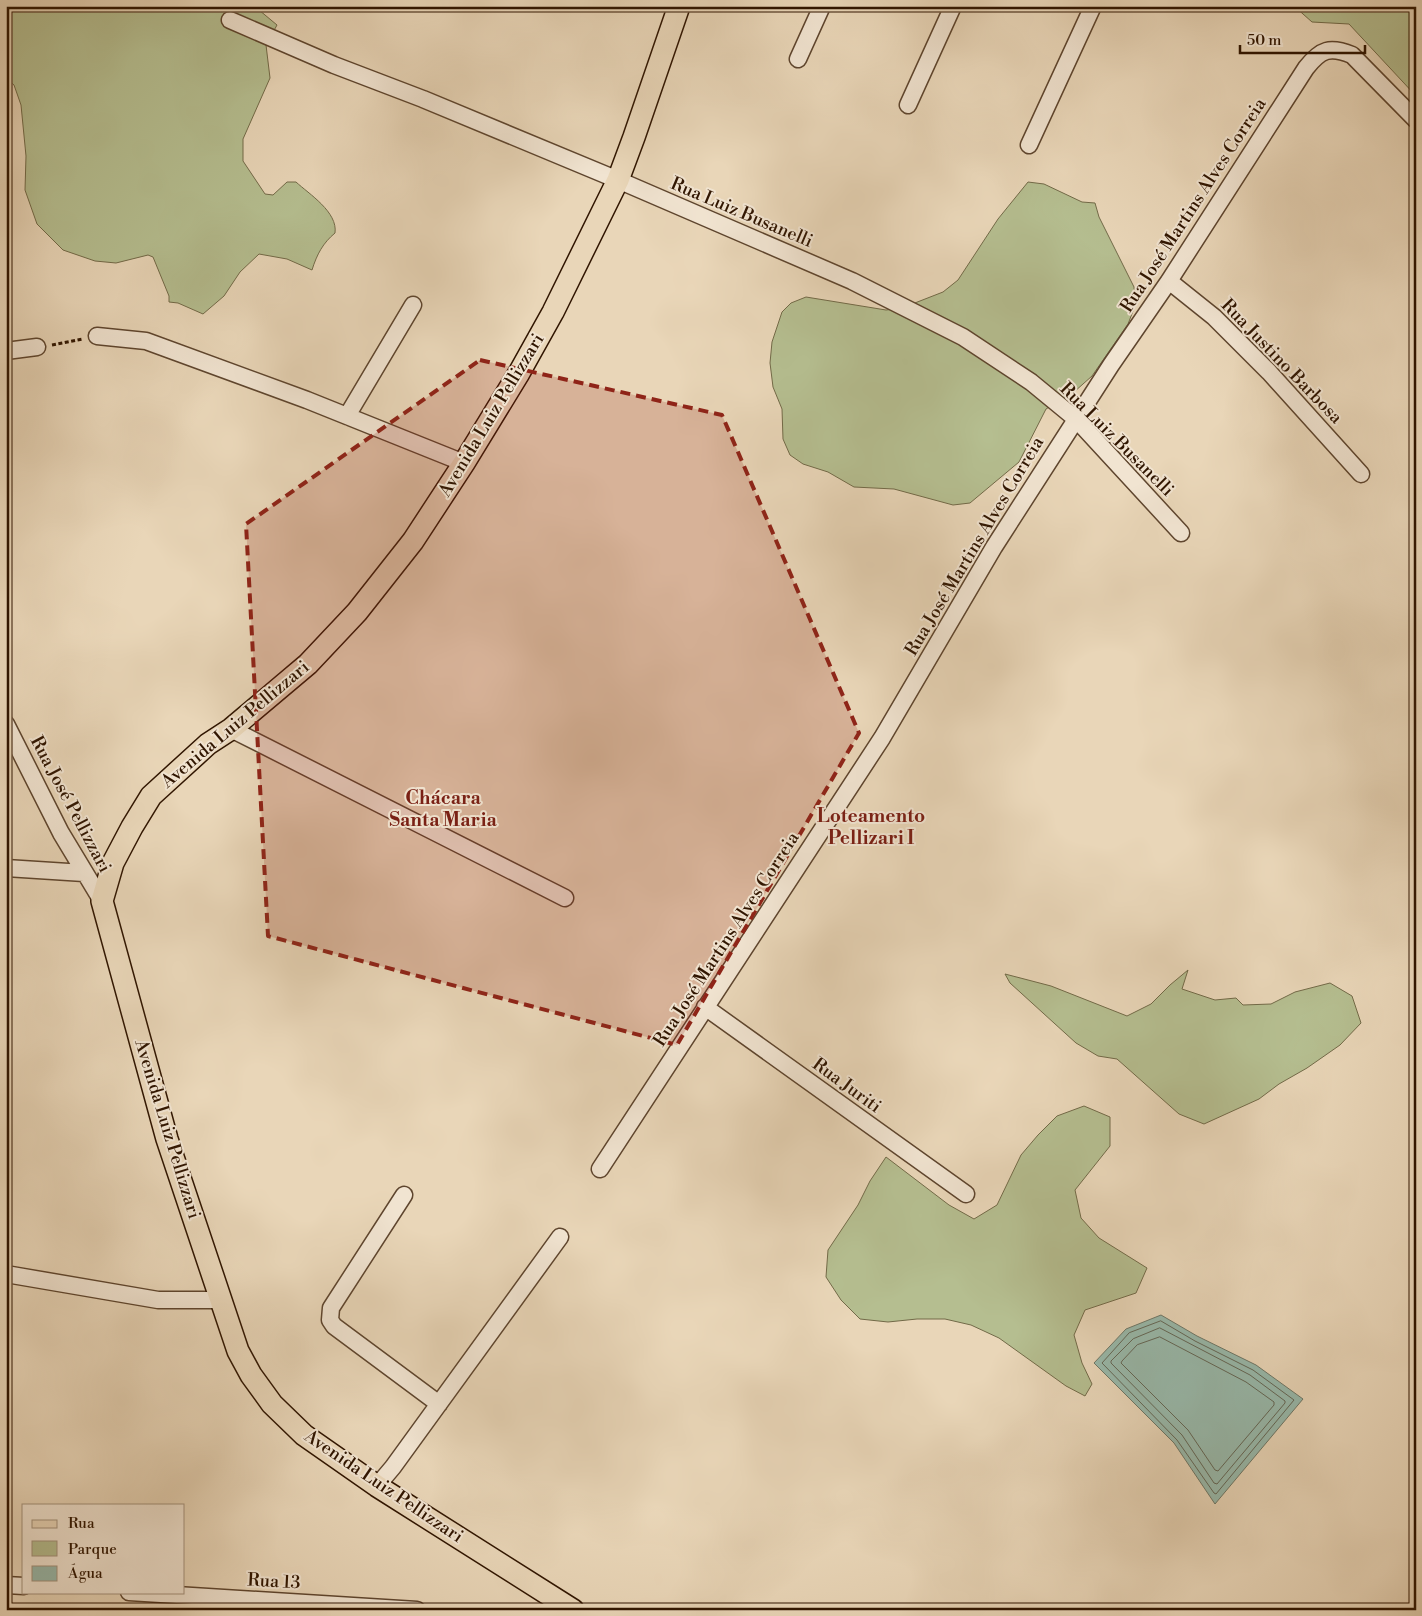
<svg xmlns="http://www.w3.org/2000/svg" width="1422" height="1616" font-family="'Libre Bodoni',serif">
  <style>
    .green { fill: #b5be90; stroke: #726a48 }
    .water { fill: #98b9ab; stroke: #6e7767 }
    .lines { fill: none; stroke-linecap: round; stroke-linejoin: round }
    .shore { stroke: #646756; stroke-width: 1 }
    .minor-casing { stroke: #5e452e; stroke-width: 19 }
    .major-casing { stroke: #301500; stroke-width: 24 }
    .path { stroke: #301500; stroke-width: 3; stroke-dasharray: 4 2.5; stroke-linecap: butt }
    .minor { stroke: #f1e4d1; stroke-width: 16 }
    .major { stroke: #e9d6b8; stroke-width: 21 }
    .marked { fill: #8f2418; fill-opacity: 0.2; stroke: #8f2418; stroke-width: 4; stroke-dasharray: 10 6; stroke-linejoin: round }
    .labels { text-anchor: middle; stroke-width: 4; stroke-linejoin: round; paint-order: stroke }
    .street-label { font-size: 18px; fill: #301500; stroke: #f1e4d1 }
    .neighbourhood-label { font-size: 19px; font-weight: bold; fill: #7a1f14; stroke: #f1e4d1 }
  </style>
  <rect width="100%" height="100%" fill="#e9d6b8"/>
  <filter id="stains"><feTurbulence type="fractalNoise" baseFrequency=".004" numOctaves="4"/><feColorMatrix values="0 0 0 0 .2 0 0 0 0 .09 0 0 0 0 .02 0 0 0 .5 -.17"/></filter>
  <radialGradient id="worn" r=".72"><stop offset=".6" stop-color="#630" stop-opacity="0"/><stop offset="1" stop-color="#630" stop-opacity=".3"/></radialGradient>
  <path class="green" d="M6 6H260L259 10 277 25 266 45 270 78 243 139V161L265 194 273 195 287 182H296C309 194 338 212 335 233 323 243 317 254 312 270L287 259 259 254 240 272 224 296 203 314 178 303 169 302V296L153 257 148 255 116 263 95 261 63 250 37 224 25 190 26 156 21 105 14 85 6 78Z
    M1294 6H1416V96L1349 24 1312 22Z
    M1028 182 1044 184 1082 202 1095 203 1099 217 1134 287 1135 306 1128 324 1092 376 1074 392 1046 409 1019 462 970 503 953 505 894 489 854 487 828 472 803 464 790 455 783 439 782 409 773 387 770 363 772 342 782 312 791 303 806 297 886 310 902 308 943 292 958 280 998 219Z
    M1188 970 1182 989 1215 1000 1236 998 1243 1005 1271 1004 1295 992 1330 983 1352 996 1361 1023 1340 1045 1307 1068 1279 1084 1259 1099 1204 1124 1179 1114 1117 1059 1098 1056 1076 1043 1010 983 1005 974 1051 986 1127 1016 1151 1004 1170 985Z
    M1084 1106 1110 1117V1146L1075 1190 1081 1218 1099 1238 1147 1268 1136 1293 1085 1310 1074 1335 1082 1363 1092 1384 1085 1396 1066 1386 999 1338 971 1325 945 1319H917L888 1322 860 1319 841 1300 826 1277 828 1250 858 1205 870 1181 886 1157 949 1205 974 1219 997 1205 1021 1155 1038 1135 1057 1116Z"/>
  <path class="water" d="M1161 1315 1197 1336 1256 1365 1303 1399 1215 1504 1174 1443 1094 1363 1126 1329Z"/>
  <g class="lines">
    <path class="shore" d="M1161 1321 1195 1341 1253 1370 1294 1400 1216 1494 1214 1493 1177 1440 1102 1363 1129 1333Z
      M1160 1328 1250 1375 1285 1401V1403L1217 1484 1214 1483 1182 1435 1111 1363V1361L1133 1339Z
      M1160 1337 1246 1382 1274 1402V1405L1218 1471 1215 1470 1188 1430 1121 1363 1122 1361 1137 1345Z"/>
    <g class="minor-casing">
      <path id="minor" d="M230 20 334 65 423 99 618 180 852 281 963 337 1031 382 1076 419 1181 533
        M798 59 822 6
        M908 105 953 6
        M1029 145 1093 6
        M1169 281 1214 317 1269 372 1361 474
        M97 336 146 341 307 400 464 463
        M6 351 37 347
        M347 416 413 305
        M6 724 61 833 102 901
        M231 729 565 898
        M6 868 84 873
        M705 1007 966 1194
        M600 1169 882 738 994 547 1111 365 1169 281 1306 68C1321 49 1330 46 1352 55L1416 120
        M404 1195 331 1308 330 1320 334 1326 439 1404
        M6 1274 158 1300H221
        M377 1486 393 1467 560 1237
        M6 1585 24 1586
        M129 1592 417 1610"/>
    </g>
    <g class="major-casing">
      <path id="major" d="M573 1610 377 1486 304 1435 272 1404 251 1375 238 1351 167 1139 102 901 113 863 132 827 151 796 208 744 231 729 308 664 357 612 413 541 464 463 519 373 553 312 618 180 634 137 679 6"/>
    </g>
    <path class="path" d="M52 345 83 339"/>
    <use href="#minor" class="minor"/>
    <use href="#major" class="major"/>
  </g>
  <path class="marked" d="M480 360 722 415 859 733 677 1045 268 936 246 524Z"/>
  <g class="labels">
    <g class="street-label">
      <text transform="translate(1193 205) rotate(-57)" y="6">Rua José Martins Alves Correia</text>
      <text transform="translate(742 212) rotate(23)" y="6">Rua Luiz Busanelli</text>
      <text transform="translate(1282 361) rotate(46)" y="6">Rua Justino Barbosa</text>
      <text transform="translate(491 415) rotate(-59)" y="6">Avenida Luiz Pellizzari</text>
      <text transform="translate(1117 439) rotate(45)" y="6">Rua Luiz Busanelli</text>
      <text transform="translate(974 546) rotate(-59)" y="6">Rua José Martins Alves Correia</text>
      <text transform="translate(235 724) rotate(-40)" y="6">Avenida Luiz Pellizzari</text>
      <text transform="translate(71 804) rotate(62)" y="6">Rua José Pellizzari</text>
      <text transform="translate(726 939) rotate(-57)" y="6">Rua José Martins Alves Correia</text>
      <text transform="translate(847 1085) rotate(36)" y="6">Rua Juriti</text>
      <text transform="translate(168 1129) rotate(73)" y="6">Avenida Luiz Pellizzari</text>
      <text transform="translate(384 1486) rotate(34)" y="6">Avenida Luiz Pellizzari</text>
      <text transform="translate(274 1581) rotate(3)" y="6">Rua 13</text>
    </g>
    <g class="neighbourhood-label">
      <text x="443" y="804">Chácara<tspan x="443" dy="22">Santa Maria</tspan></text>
      <text x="871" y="822">Loteamento<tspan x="871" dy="22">Pellizari I</tspan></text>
    </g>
  </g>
  <rect width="1422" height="1616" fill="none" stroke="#e9d6b8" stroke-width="25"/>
  <rect x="8" y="8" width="1407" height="1601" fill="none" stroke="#301500" stroke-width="2.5"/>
  <rect x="12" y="12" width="1397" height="1591" fill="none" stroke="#301500"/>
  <rect x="22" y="1504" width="162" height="90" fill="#f1e4d1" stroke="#a4917d"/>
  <rect x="32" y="1520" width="25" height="8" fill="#e9d6b8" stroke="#a4917d"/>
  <text x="68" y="1528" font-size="15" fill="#301500">Rua</text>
  <rect x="32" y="1541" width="25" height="15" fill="#b5be90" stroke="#a4917d"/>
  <text x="68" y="1554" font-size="15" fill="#301500">Parque</text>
  <rect x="32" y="1566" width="25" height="15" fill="#98b9ab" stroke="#a4917d"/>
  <text x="68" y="1578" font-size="15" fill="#301500">Água</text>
  <path d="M1240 45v8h125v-8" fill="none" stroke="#301500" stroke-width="2.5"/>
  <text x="1247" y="45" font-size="15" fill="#301500" stroke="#f1e4d1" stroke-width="4" paint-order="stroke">50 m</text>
  <rect width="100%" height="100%" filter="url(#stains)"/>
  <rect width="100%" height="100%" fill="url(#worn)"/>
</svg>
